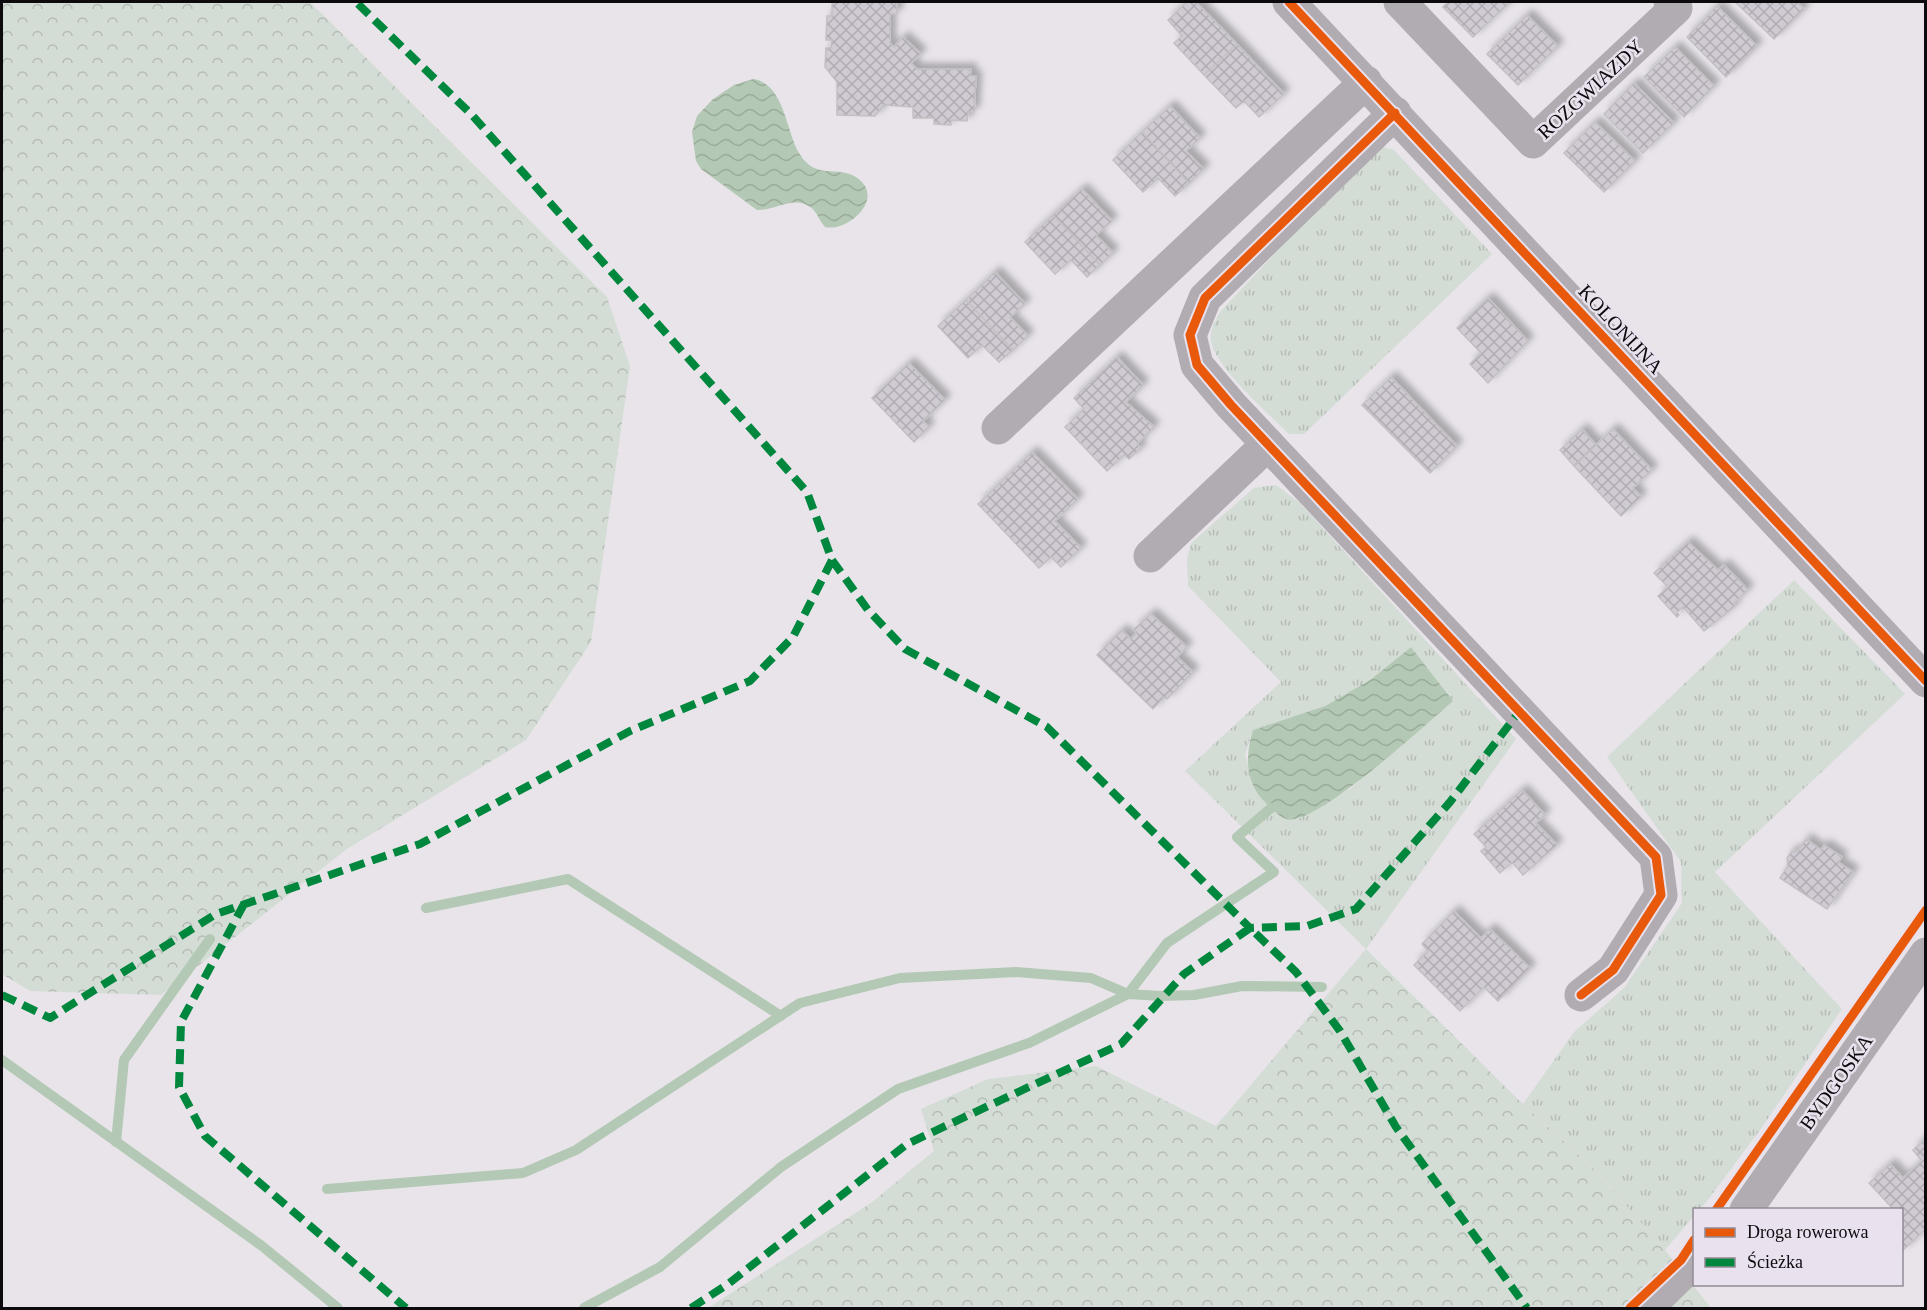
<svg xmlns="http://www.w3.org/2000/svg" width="1927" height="1310" font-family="'Times New Roman',serif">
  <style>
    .grass { fill: url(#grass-tufts); fill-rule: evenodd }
    .forest { fill: url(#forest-crowns) }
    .water { fill: url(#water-waves) }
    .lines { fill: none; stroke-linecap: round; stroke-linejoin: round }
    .stream { stroke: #b4c9b5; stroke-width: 10 }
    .building { fill: url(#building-cross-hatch); stroke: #c3c0c4; stroke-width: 1.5; filter: url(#shadow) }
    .minor { stroke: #b0acb2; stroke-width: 33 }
    .quiet { stroke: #00873e; stroke-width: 8; stroke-dasharray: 15 8; stroke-linecap: butt }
    .cycleway-casing { stroke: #e9e1ed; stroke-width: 13 }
    .cycleway { stroke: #e8590c; stroke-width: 9 }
    .labels { text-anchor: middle; stroke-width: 5; stroke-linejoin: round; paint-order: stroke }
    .street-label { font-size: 20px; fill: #0d0a0e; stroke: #e9e1ed }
  </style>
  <defs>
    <pattern id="grass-tufts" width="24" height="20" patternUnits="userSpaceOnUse" patternTransform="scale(1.5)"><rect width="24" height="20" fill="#d4ddd5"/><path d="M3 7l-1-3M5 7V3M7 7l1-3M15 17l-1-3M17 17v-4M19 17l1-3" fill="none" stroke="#b5bcb6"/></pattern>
    <pattern id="forest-crowns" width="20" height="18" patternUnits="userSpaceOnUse" patternTransform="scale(1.5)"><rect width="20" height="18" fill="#d4ddd5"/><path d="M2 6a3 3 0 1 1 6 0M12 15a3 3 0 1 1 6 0" fill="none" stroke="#b5bcb6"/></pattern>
    <pattern id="water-waves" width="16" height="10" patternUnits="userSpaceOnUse" patternTransform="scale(1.5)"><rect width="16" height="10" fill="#b4c9b5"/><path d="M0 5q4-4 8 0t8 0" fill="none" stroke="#9aab9a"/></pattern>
    <pattern id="building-cross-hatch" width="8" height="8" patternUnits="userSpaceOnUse" patternTransform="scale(1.5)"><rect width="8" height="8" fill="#d0cad3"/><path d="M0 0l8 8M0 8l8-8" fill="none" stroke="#b1acb4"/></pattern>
    <filter id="shadow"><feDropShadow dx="5.5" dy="-5.5" stdDeviation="3" flood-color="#0004"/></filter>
  </defs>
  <rect width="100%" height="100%" fill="#e8e4ea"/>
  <path class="grass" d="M1383 147 1394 150 1492 254 1304 434H1289C1269 414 1217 369 1211 342 1209 331 1215 322 1220 312L1325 200Z
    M1276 485 1299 502 1516 739 1366 949 1185 771 1281 682 1188 586 1187 558 1191 543 1254 488ZM1411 647 1452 701 1351 788 1298 819 1251 775 1245 755 1253 730 1325 706 1370 680Z
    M1794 580 1905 694 1715 872 1842 1009 1765 1123 1708 1200 1700 1209 1694 1210V1216L1665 1250 1594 1169 1523 1104 1574 1032 1624 988 1682 903 1681 862 1607 757Z"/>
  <path class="forest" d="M2 2H310L607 297 630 366 591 642 526 740 347 849 161 995 30 991 2 974Z
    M1366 949 1523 1104 1594 1169 1665 1250 1711 1308H708L871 1203 934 1151 921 1109 988 1079 1096 1066 1216 1126Z"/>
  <path class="water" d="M753 79C784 83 786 131 799 153 817 184 842 161 862 182 881 202 847 232 825 227 819 221 818 212 810 207 794 195 774 211 757 210L701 169 696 161 692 132 697 116 713 99 734 85Z
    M1411 647 1453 701C1428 722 1315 828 1286 819 1277 816 1268 805 1262 799 1244 778 1246 753 1253 730L1325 706 1370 680Z"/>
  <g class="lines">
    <path class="stream" d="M426 908 568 879 781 1016
      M2 1060 262 1246 338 1308
      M116 1142 124 1060 210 939
      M327 1189 523 1173 576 1150 800 1003 900 978 1016 972 1091 978 1128 994 1161 996 1194 995 1242 986 1322 987
      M584 1308 660 1267 781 1167 898 1089 1029 1043 1128 994 1167 943 1274 872 1237 837 1271 808"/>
  </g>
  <path class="building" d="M832 2H897V14H890V43L894 47 903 37 921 54 911 63 917 69H971L970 76H976L974 112H968L967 121 951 120V125L934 124V118H913V107L884 105 875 116 837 115V82L825 67 826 48H831L832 40H826L827 16H832Z
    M1187 2H1196L1237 44 1204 75 1174 43 1182 36 1168 20Z
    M1448 2H1510L1473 37 1443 7Z
    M1735 2H1797L1804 9 1774 39Z
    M1717 6 1757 46 1726 77 1687 37Z
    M1527 15 1558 46 1518 85 1487 54Z
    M1237 44 1284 94 1259 117 1244 101 1236 108 1204 75Z
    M1675 47 1714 86 1684 117 1644 77Z
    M1634 83 1674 123 1643 153 1604 114Z
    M1170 106 1200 138 1186 151 1204 169 1189 183 1142 132Z
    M1595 122 1635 161 1604 192 1564 153Z
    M1142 132 1189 183 1175 196 1158 178 1143 192 1113 160Z
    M1082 189 1112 221 1096 235 1113 253 1100 265 1053 215Z
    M1053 215 1100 265 1087 277 1071 260 1055 274 1025 242Z
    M995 272 1025 304 1010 317 1028 336 1013 350 966 300Z
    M1488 298 1528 341 1488 383 1470 364 1481 353 1457 328Z
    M966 300 1013 350 999 362 982 345 968 358 938 326Z
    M1117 357 1143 385 1126 402 1154 427 1137 444 1141 448 1129 459 1124 455 1107 471 1065 427 1084 409 1074 398Z
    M909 363 945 400 923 421 929 427 914 442 872 398Z
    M1391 377 1457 446 1430 473 1362 405Z
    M1582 429 1596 445 1574 466 1560 450Z
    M1613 429 1652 470 1633 488 1641 497 1621 516 1574 466Z
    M1032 452 1078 499 1055 521 1081 548 1061 567 1051 557 1039 568 978 504Z
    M1688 542 1718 570 1724 565 1748 590 1734 603V607L1704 631 1683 607 1677 612 1679 615 1677 617 1658 596 1668 587 1654 573Z
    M1151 614 1187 647 1177 657 1193 672 1167 699 1164 697 1153 709 1097 655 1122 630 1131 639 1137 632 1134 629Z
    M1522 790 1545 815 1536 823 1557 845 1523 875 1512 862 1500 873 1481 851 1486 847 1474 834Z
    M1806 839 1821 850 1824 845 1842 857 1838 862 1853 872 1827 909 1780 878 1788 866 1787 858 1791 852 1798 851Z
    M1454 911 1481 938 1490 929 1530 968 1498 1001 1484 987 1460 1011 1414 965 1428 951 1422 944Z
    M1926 1138V1229L1902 1251V1210H1894L1869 1183 1890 1164 1903 1178 1922 1161 1913 1150Z"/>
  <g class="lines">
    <path class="minor" d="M1289 2 1926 681
      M1400 2 1533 142 1676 8 1670 2
      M1395 113 1205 298 1190 335 1197 365 1231 405 1656 857 1661 895 1613 970 1581 995
      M998 428 1366 82
      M1150 556 1268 444
      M1746 1210 1926 954
      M1647 1308 1694 1262"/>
    <path class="quiet" d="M832 560 868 610 905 649 1047 727 1250 928 1307 926 1356 909 1450 802 1519 712
      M244 904 181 1022 179 1087 205 1136 406 1308
      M2 995 50 1018 216 914 420 844 630 731 750 681 793 637 832 560 807 492 472 115 356 2
      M691 1308 728 1284 907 1144 1121 1044 1184 974 1250 928 1296 972 1340 1031 1396 1127 1527 1308"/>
    <g class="cycleway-casing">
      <path id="cycleway" d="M1289 2 1926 681
        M1395 113 1205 298 1190 335 1197 365 1231 405 1656 857 1661 895 1613 970 1581 995
        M1716 1210 1926 910
        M1630 1308 1681 1260 1694 1240"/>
    </g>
    <use href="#cycleway" class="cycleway"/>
  </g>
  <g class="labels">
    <g class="street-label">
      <text transform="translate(1590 89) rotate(-43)" y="7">ROZGWIAZDY</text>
      <text transform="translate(1621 329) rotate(47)" y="7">KOLONIJNA</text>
      <text transform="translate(1836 1082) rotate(-55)" y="7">BYDGOSKA</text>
    </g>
  </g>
  <rect width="1927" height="1310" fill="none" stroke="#0d0a0e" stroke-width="6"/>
  <rect x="1693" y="1208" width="210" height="78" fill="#e9e1ed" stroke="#918b94" stroke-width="1.5"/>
  <rect x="1705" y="1228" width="30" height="9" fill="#e8590c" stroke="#918b94" stroke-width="1.5"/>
  <text x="1747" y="1238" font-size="18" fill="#0d0a0e">Droga rowerowa</text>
  <rect x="1705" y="1258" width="30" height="9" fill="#00873e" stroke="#918b94" stroke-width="1.5"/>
  <text x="1747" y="1268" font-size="18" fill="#0d0a0e">Ścieżka</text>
</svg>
